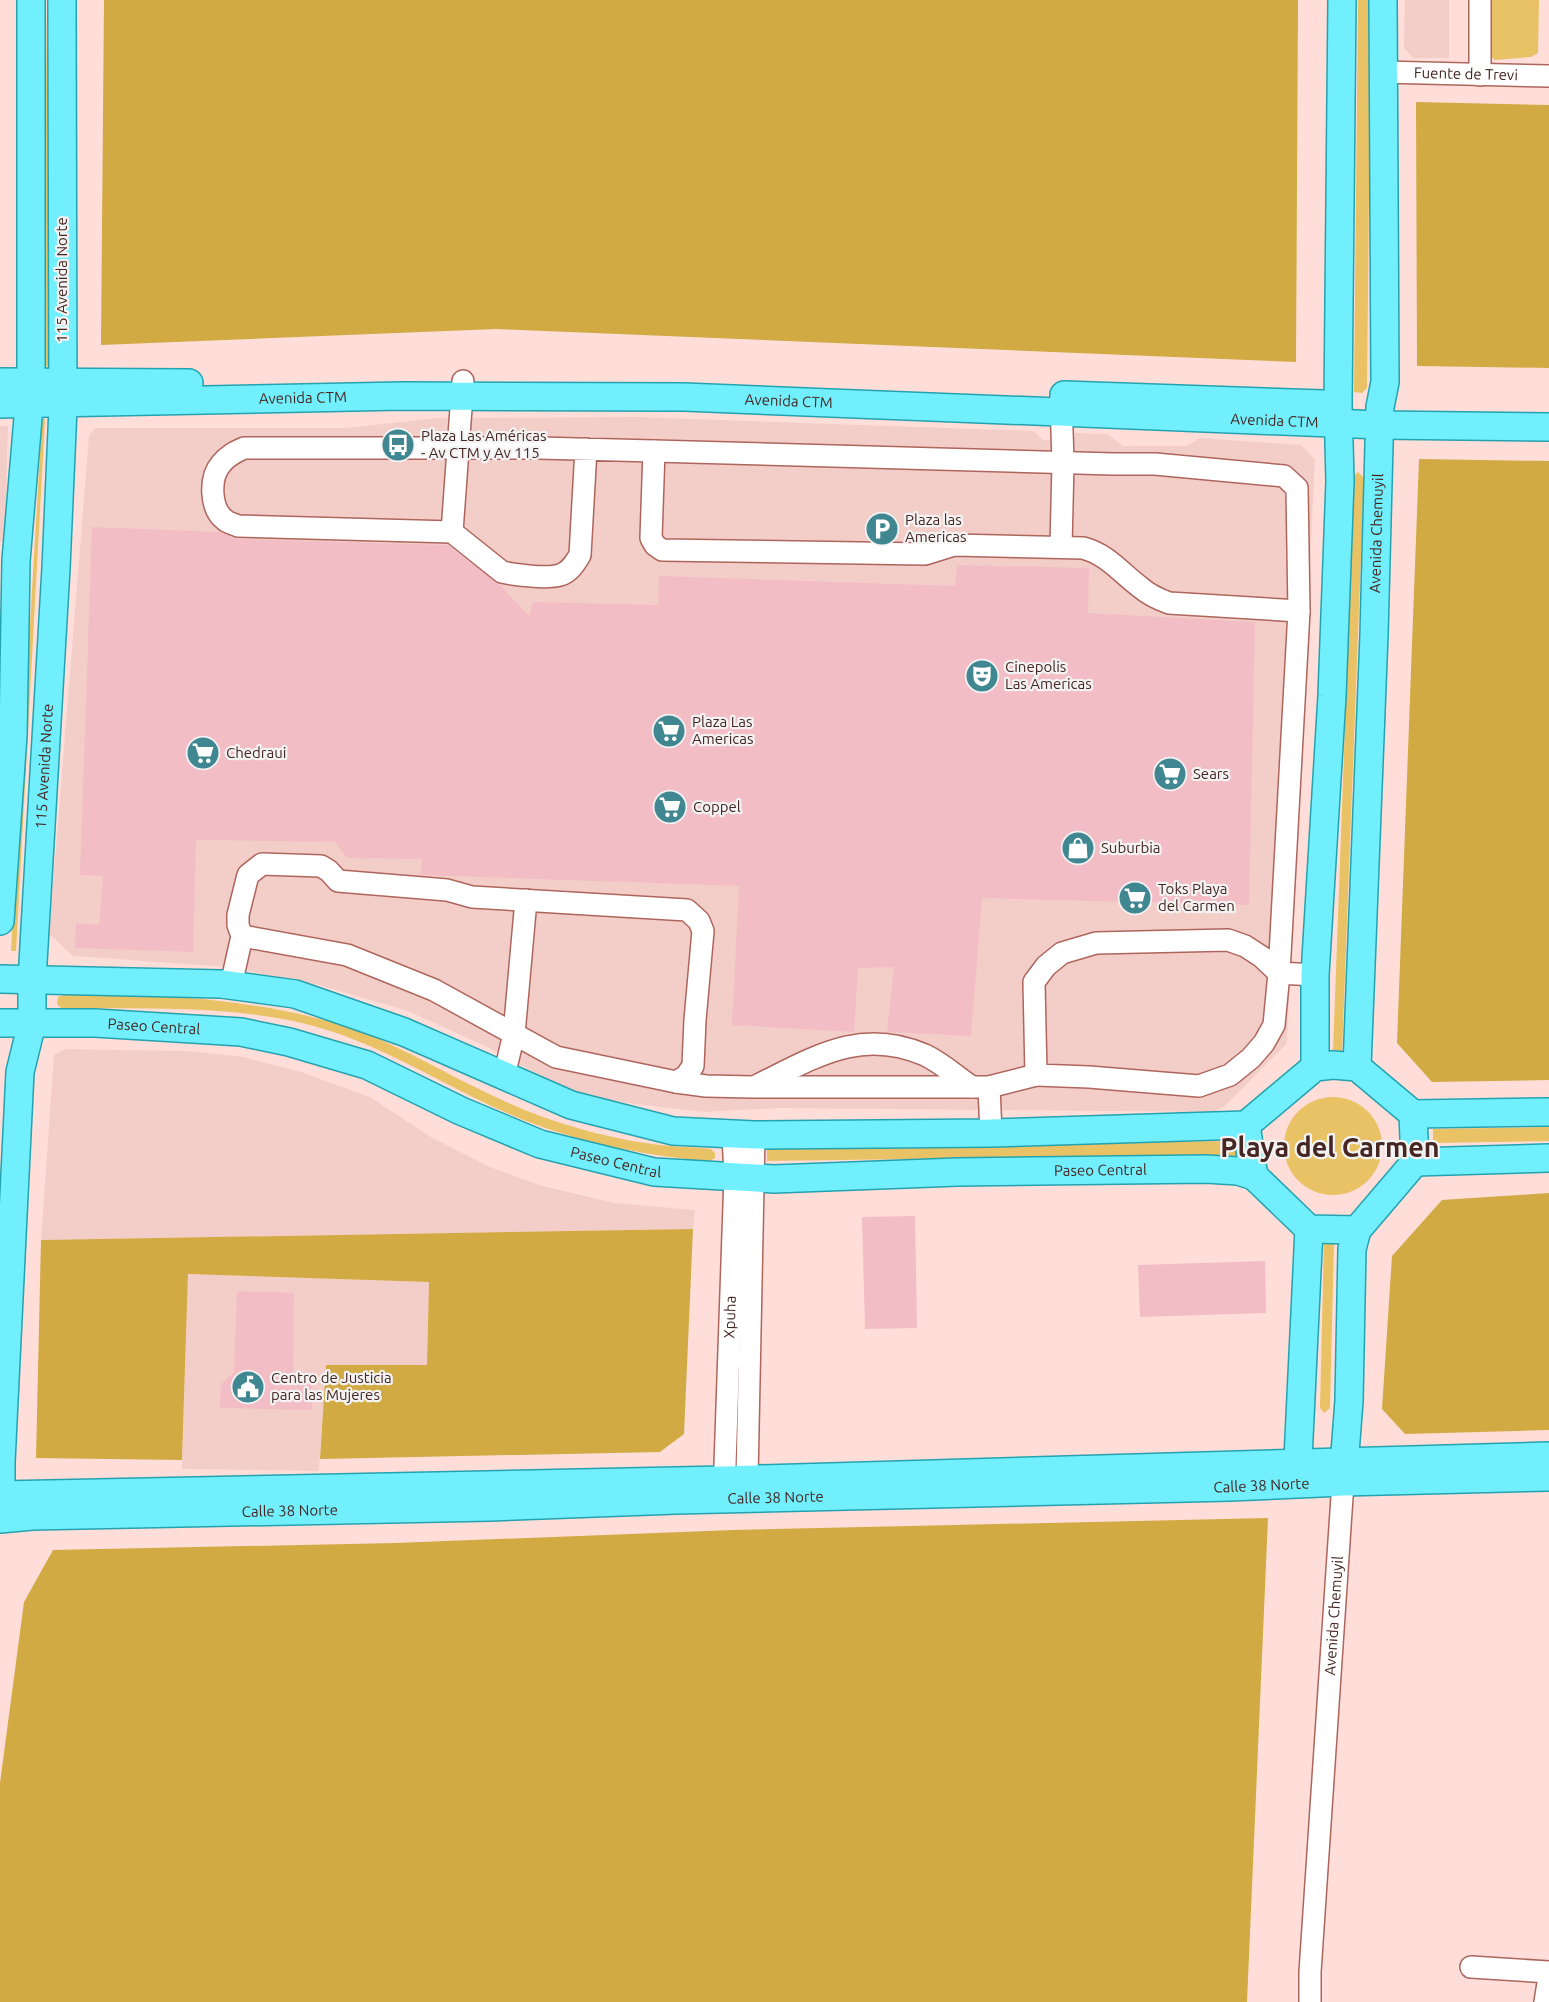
<svg xmlns="http://www.w3.org/2000/svg" width="1549" height="2002" font-family="Ubuntu,sans-serif">
  <style>
    .built { fill: #f3cec9 }
    .green { fill: #e8c264 }
    .forest { fill: #d1aa43 }
    .building { fill: #f3bdc5 }
    .lines { fill: none; stroke-linecap: round; stroke-linejoin: round }
    .minor-casing { stroke: #ae655c; stroke-width: 24 }
    .major-casing { stroke: #24a2af; stroke-width: 30 }
    .minor { stroke: #fff; stroke-width: 21 }
    .major { stroke: #71effd; stroke-width: 27 }
    .labels { text-anchor: middle; stroke-width: 4.5; stroke-linejoin: round; paint-order: stroke }
    .street-label { font-size: 15px; fill: #452622; stroke: #f3f3f3 }
    .poi-label { font-size: 15px; fill: #452622; stroke: #f3f3f3; text-anchor: start }
    .town-label { font-size: 27px; font-weight: bold; fill: #452622; stroke: #f3f3f3 }
  </style>
  <rect width="100%" height="100%" fill="#ffded9"/>
  <path class="built" d="M1405 0H1449V58H1413L1404 48Z
    M638 417 1034 431 1043 440 1073 442 1075 433 1107 434 1123 446H1186L1200 438 1301 445 1315 459 1287 1043 1226 1105 1214 1112 779 1108 703 1112 596 1099 545 1078 489 1048 408 1011 319 985 228 967 73 956 49 934 89 436 95 428H346L437 418Z
    M0 426H8L5 541 0 542Z
    M65 1049 188 1051 244 1057 301 1072 370 1097 431 1137 490 1167 539 1185 614 1203 695 1210 693 1229 41 1240 54 1055Z
    M188 1274 429 1282 427 1365H326L319 1471 182 1469Z"/>
  <path class="green" d="M47 0H51L48 365 45 369 43 366Z
    M1358 0H1371L1367 388 1362 393 1354 392Z
    M1488 0H1539L1538 53 1531 57 1495 60 1487 54Z
    M42 419H45L16 951H11Z
    M1358 472 1364 478 1342 1052H1333L1354 482V476Z
    M126 993C201 998 276 1004 347 1027 393 1042 435 1068 479 1089 534 1117 592 1136 652 1144 672 1147 692 1147 711 1149L715 1153V1158L710 1161H704C638 1154 576 1142 514 1116 457 1092 404 1058 345 1036 256 1003 155 1009 61 1008L57 1004 58 997 66 994Z
    M1284 1146a49 49 0 1 1 98 0a49 49 0 1 1-98 0Z
    M1549 1127V1141L1433 1143V1129Z
    M1236 1141V1157L1201 1155 767 1161V1147Z
    M1324 1240 1334 1241 1330 1408 1324 1413 1320 1408Z"/>
  <path class="forest" d="M104 0H1298L1296 362 496 329 101 345Z
    M1416 102 1549 105V368L1417 366Z
    M1419 459 1549 461V1080L1432 1082 1397 1043Z
    M1549 1193V1430L1405 1434 1382 1409 1392 1256 1442 1200Z
    M693 1229 684 1434 660 1452 320 1459 326 1365H427L429 1282 188 1274 182 1460 36 1458 41 1240Z
    M1268 1518 1247 2002H0V1783L24 1602 53 1550 395 1543 733 1530Z"/>
  <path class="building" d="M92 527 219 532 238 539 447 545 499 584 529 616 533 602 658 605 659 576 955 586 957 565 1089 568 1088 613 1255 622 1249 905 982 898 971 1036 887 1032 894 967 858 968 854 1032 732 1025 739 886 420 875 422 859 347 858 335 842 196 840 193 952 75 948 76 923 99 925 103 876 80 875Z
    M915 1216 917 1328 865 1329 862 1217Z
    M1265 1261 1266 1313 1140 1317 1138 1265Z
    M237 1291 294 1293 293 1375 313 1376 312 1410 220 1408 221 1384 234 1372Z"/>
  <g class="lines">
    <g class="minor-casing">
      <g id="minor">
        <path id="s1" d="M1382 72 1549 76"/>
        <path d="M1480 75V0"/>
        <path d="M1061 398 1063 463 1061 547"/>
        <path d="M586 449 580 555C575 563 570 572 560 575 547 579 515 575 502 572L452 532 238 526C234 524 228 523 225 520 210 509 209 478 221 464 227 456 235 452 244 448H539L654 451 1113 464H1155L1284 476 1297 488 1299 611 1279 973 1274 1025 1264 1043 1251 1058 1230 1075 1199 1086 1089 1077 1036 1075 1034 982 1046 966 1062 953 1096 943 1228 940 1245 946 1262 957 1279 973 1315 975"/>
        <path d="M654 451 651 538 655 545 662 550 925 554 954 545 1083 548C1107 554 1121 573 1140 587 1149 595 1158 599 1169 603L1299 611"/>
        <path d="M452 532 463 381"/>
        <path d="M231 985 242 936 238 925V915L248 875 262 864 321 866 329 871 338 881 447 890 472 897 687 910 699 921 703 931 695 1020 693 1066 686 1076 676 1082 556 1057 434 990 347 955 242 936"/>
        <path d="M504 1076 514 1034 526 900"/>
        <path d="M676 1082 706 1086 753 1087H989L1036 1075"/>
        <path d="M758 1085C815 1057 861 1027 925 1055 942 1063 957 1077 972 1087"/>
        <path d="M989 1087 991 1133"/>
        <path id="s2" d="M724 1494 735 1176 733 1135"/>
        <path d="M748 1495 747 1478 754 1135"/>
        <path d="M1471 1967 1549 1972"/>
        <path id="s3" d="M1310 2002V1972L1343 1482"/>
        <path d="M1545 2002 1549 1977"/>
      </g>
    </g>
    <g class="major-casing">
      <g id="major">
        <path d="M0 382 189 383"/>
        <path d="M1064 395 1323 404"/>
        <path id="s4" d="M0 404 402 396 684 397 1380 425 1549 427"/>
        <path d="M0 921 13 735 16 561 31 382V0"/>
        <path d="M0 979 221 984 295 994 404 1032 571 1105 673 1131 754 1135 991 1133 1246 1125"/>
        <path id="s5" d="M0 1023H95L193 1029 241 1032 289 1042 367 1065 461 1111 540 1144 654 1172 774 1179 958 1172 1206 1169 1238 1171 1254 1176"/>
        <path d="M1315 1067V975L1332 696 1340 481 1338 404 1342 0"/>
        <path id="s6" d="M1357 1067 1374 635 1380 407 1385 382 1383 0"/>
        <path d="M1413 1114 1549 1112"/>
        <path d="M1246 1125 1315 1067 1333 1065 1357 1067 1413 1114 1415 1162 1357 1230 1352 1249 1349 1401 1343 1479"/>
        <path d="M1246 1125 1254 1176 1309 1229 1357 1230"/>
        <path d="M1415 1162 1549 1158"/>
        <path d="M1297 1480 1309 1229"/>
        <path d="M0 1495 724 1480 1549 1456"/>
        <path id="s7" d="M1 1511V1462L20 1072 32 1023V980L56 568 63 408 62 0"/>
        <path id="s8" d="M0 1519 32 1516 491 1507 676 1500 1230 1487 1343 1482 1549 1477"/>
      </g>
    </g>
    <use href="#minor" class="minor"/>
    <use href="#major" class="major"/>
  </g>
  <defs>
    <g id="bus-disc" transform="scale(1.725)"><circle r="9.5" fill="#408791" stroke="#f3f3f3"/><path d="M-5-6H5V4H4V6H2V4H-2V6H-4V4H-5ZM-3.5-4V0h7V-4ZM-3.5 1.2v1.5H-2V1.2ZM2 1.2v1.5H3.5V1.2Z" fill="#fff"/></g>
    <g id="parking-disc" transform="scale(1.725)"><circle r="9.5" fill="#408791" stroke="#f3f3f3"/><path d="M-3.5-5.5H1a3.5 3.5 0 0 1 0 7H-1V5.5H-3.5ZM-1-3.4V-.6H.8a1.4 1.4 0 0 0 0-2.8Z" fill="#fff"/></g>
    <g id="theatre-disc" transform="scale(1.725)"><circle r="9.5" fill="#408791" stroke="#f3f3f3"/><path d="M-5-5.5Q0-4 5-5.5V0Q5 5 0 6Q-5 5-5 0ZM-3.3-2.5H-1v1.5H-3.3ZM1-2.5H3.3v1.5H1ZM-2.8 1Q0 5.5 2.8 1Z" fill="#fff"/></g>
    <g id="supermarket-disc" transform="scale(1.725)"><circle r="9.5" fill="#408791" stroke="#f3f3f3"/><path d="M-6-5.5h2.5l.6 2H6L4.5 2H-2.5L-4.4-4H-6ZM-1.5 3.2a1.3 1.3 0 1 0 .1 0ZM3 3.2a1.3 1.3 0 1 0 .1 0Z" fill="#fff"/></g>
    <g id="shop-disc" transform="scale(1.725)"><circle r="9.5" fill="#408791" stroke="#f3f3f3"/><path d="M-5-2.5h2.3a2.7 3.5 0 0 1 5.4 0H5L5.5 6h-11ZM-1.5-2.5h3a1.5 2.3 0 0 0-3 0Z" fill="#fff"/></g>
    <g id="civic-disc" transform="scale(1.725)"><circle r="9.5" fill="#408791" stroke="#f3f3f3"/><path d="M-.6-6.5H3V-4.5H.6V-3L4-1V1h2V6H-6V1h2V-1L-.6-3ZM-1.2 2.5V6h2.4V2.5Z" fill="#fff"/></g>
  </defs>
  <g fill-rule="evenodd">
    <use href="#bus-disc" x="398" y="445"/>
    <use href="#parking-disc" x="882" y="529"/>
    <use href="#theatre-disc" x="982" y="676"/>
    <use href="#supermarket-disc" x="669" y="731"/>
    <use href="#supermarket-disc" x="203" y="753"/>
    <use href="#supermarket-disc" x="1170" y="774"/>
    <use href="#supermarket-disc" x="670" y="807"/>
    <use href="#shop-disc" x="1078" y="848"/>
    <use href="#supermarket-disc" x="1135" y="898"/>
    <use href="#civic-disc" x="248" y="1387"/>
  </g>
  <g class="labels">
    <g class="street-label">
      <text dy="5" stroke="none"><textPath href="#s1" startOffset="84">Fuente de Trevi</textPath></text>
      <text transform="translate(62 280) rotate(-90)" y="5">115 Avenida Norte</text>
      <text dy="5" stroke="none"><textPath href="#s4" startOffset="303">Avenida CTM</textPath></text>
      <text dy="5" stroke="none"><textPath href="#s4" startOffset="789">Avenida CTM</textPath></text>
      <text dy="5" stroke="none"><textPath href="#s4" startOffset="1275">Avenida CTM</textPath></text>
      <text dy="5" stroke="none"><textPath href="#s6" startOffset="534">Avenida Chemuyil</textPath></text>
      <text dy="5" stroke="none"><textPath href="#s7" startOffset="747">115 Avenida Norte</textPath></text>
      <text dy="5" stroke="none"><textPath href="#s5" startOffset="154">Paseo Central</textPath></text>
      <text dy="5" stroke="none"><textPath href="#s5" startOffset="640">Paseo Central</textPath></text>
      <text dy="5" stroke="none"><textPath href="#s5" startOffset="1126">Paseo Central</textPath></text>
      <text dy="5" stroke="none"><textPath href="#s2" startOffset="177">Xpuha</textPath></text>
      <text dy="5" stroke="none"><textPath href="#s8" startOffset="1262">Calle 38 Norte</textPath></text>
      <text dy="5" stroke="none"><textPath href="#s8" startOffset="776">Calle 38 Norte</textPath></text>
      <text dy="5" stroke="none"><textPath href="#s8" startOffset="290">Calle 38 Norte</textPath></text>
      <text dy="5" stroke="none"><textPath href="#s3" startOffset="387">Avenida Chemuyil</textPath></text>
    </g>
    <g class="poi-label">
      <text x="421" y="441">Plaza Las Américas<tspan x="421" dy="17">- Av CTM y Av 115</tspan></text>
      <text x="905" y="525">Plaza las<tspan x="905" dy="17">Americas</tspan></text>
      <text x="1005" y="672">Cinepolis<tspan x="1005" dy="17">Las Americas</tspan></text>
      <text x="692" y="727">Plaza Las<tspan x="692" dy="17">Americas</tspan></text>
      <text x="226" y="758">Chedraui</text>
      <text x="1193" y="779">Sears</text>
      <text x="693" y="812">Coppel</text>
      <text x="1101" y="853">Suburbia</text>
      <text x="1158" y="894">Toks Playa<tspan x="1158" dy="17">del Carmen</tspan></text>
      <text x="271" y="1383">Centro de Justicia<tspan x="271" dy="17">para las Mujeres</tspan></text>
    </g>
    <g class="town-label">
      <text x="1330" y="1157">Playa del Carmen</text>
    </g>
  </g>
</svg>
